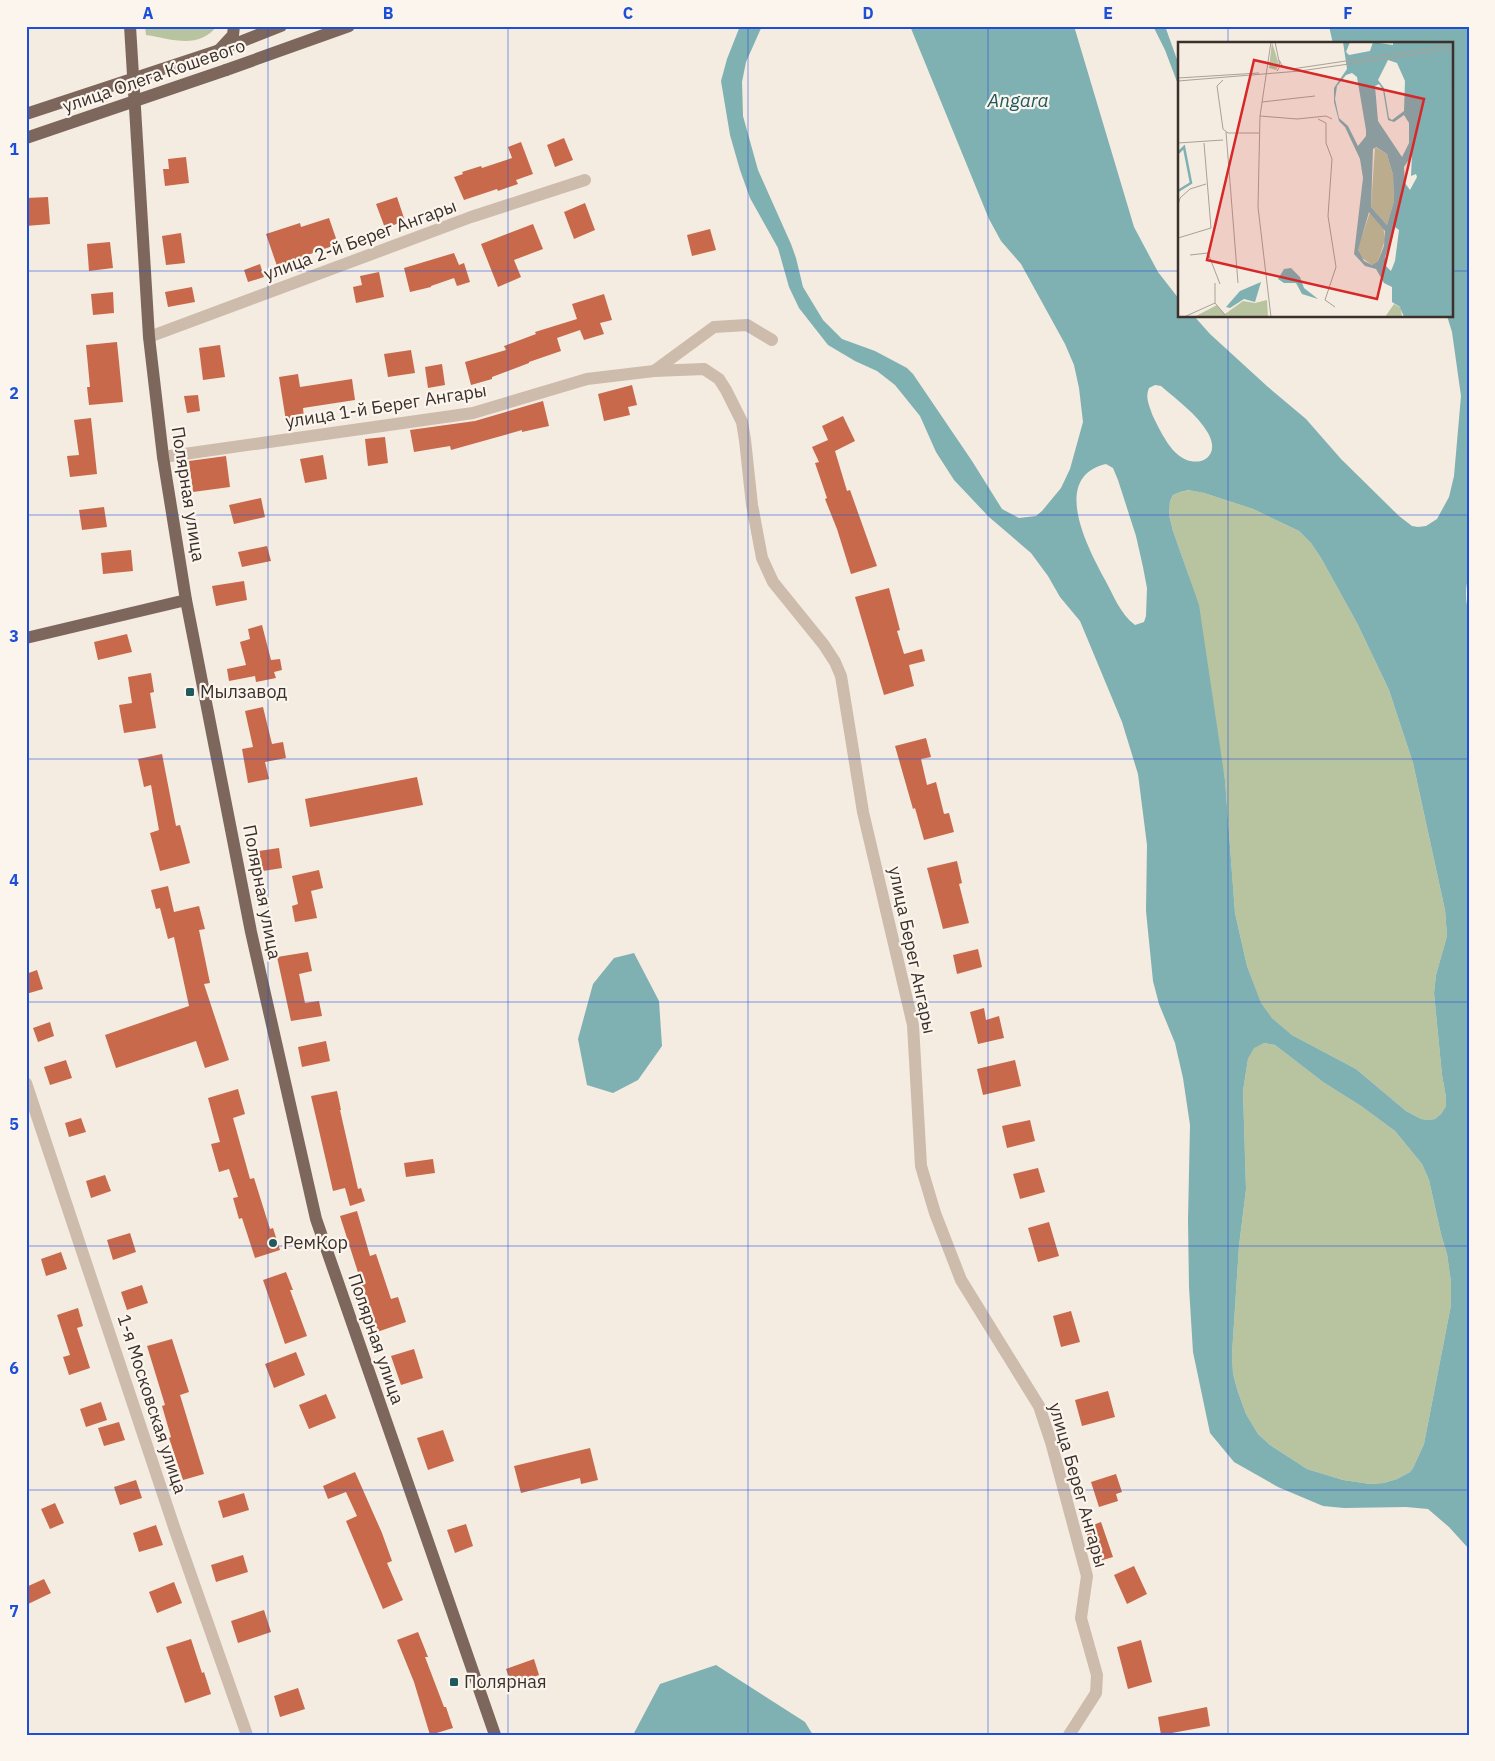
<svg xmlns="http://www.w3.org/2000/svg" width="1495" height="1761" font-family="'IBM Plex Sans',sans-serif">
  <style>
    .green { fill: #b8c4a0 }
    .water { fill: #7fb0b2; fill-rule: evenodd }
    .building { fill: #c8694b }
    .lines { fill: none; stroke-linecap: round; stroke-linejoin: round }
    .minor { stroke: #cdbbac; stroke-width: 12 }
    .major { stroke: #7d675c; stroke-width: 12 }
    .major-bridge { stroke: #7d675c; stroke-width: 12 }
    .grid { fill: none; stroke: #1d4ed8; stroke-width: 1; stroke-opacity: 0.55 }
    .poi-dot { fill: #1f5a5e; stroke: #fbf5ee; stroke-width: 2 }
    .labels { text-anchor: middle; stroke-width: 4.5; stroke-linejoin: round; paint-order: stroke }
    .street-label { font-size: 18px; fill: #3b302b; stroke: #fbf5ee }
    .poi-label { font-size: 18px; fill: #3b302b; stroke: #fbf5ee; text-anchor: start }
    .water-label { font-size: 19px; font-style: italic; fill: #1f5a5e; stroke: #fbf5ee }
    .inset-river { fill: none; stroke: #7fb0b2; stroke-width: 2.5 }
    .inset-road { fill: none; stroke: #aaa098; stroke-width: 1 }
    .view { fill: #d62828; fill-opacity: 0.15; stroke: #d62828; stroke-width: 2.5 }
    .inset-edge { fill: none; stroke: #3b302b; stroke-width: 2.5 }
    .neatline { fill: none; stroke: #1d4ed8; stroke-width: 2 }
    .grid-label { font-size: 16px; text-anchor: middle; font-weight: bold; fill: #1d4ed8 }
  </style>
  <rect width="100%" height="100%" fill="#f4ebe1"/>
  <path class="green" d="M145 26H217C198 50 172 39 146 35Z
    M1190 490 1204 493 1253 509 1299 531 1311 543 1321 558 1357 623 1389 690 1413 763 1445 910 1447 936 1436 975 1434 993 1442 1075 1446 1097V1106L1441 1114 1435 1119 1429 1120 1421 1119 1406 1111 1356 1069 1292 1035 1272 1018 1261 1004 1247 966 1235 913 1225 780 1188 574 1173 531 1169 515 1170 501 1173 495 1180 492Z
    M1264 1043 1275 1045 1323 1082 1361 1106 1395 1131 1422 1164 1429 1180 1441 1234 1447 1254 1451 1282V1305L1424 1444 1413 1468 1410 1472 1397 1479 1384 1483 1370 1484 1343 1480 1307 1469 1270 1445 1258 1434 1246 1414 1238 1392 1233 1374 1232 1354 1239 1246 1246 1189 1243 1091 1248 1059 1254 1047Z"/>
  <path class="water" d="M740 26H762L746 62 742 82 743 116 758 170 791 244 796 258 803 287 823 320 842 339 875 351 907 368 913 374 972 461 1002 509 1019 518 1036 516 1042 511 1061 488 1070 469 1083 422 1079 388 1074 365 1065 344 1021 264 1001 241 989 219 910 26H1074L1134 227 1158 272 1179 299V316H1194L1210 334 1268 387 1306 419 1341 459 1399 516 1412 526 1418 527 1426 526 1437 519 1449 497 1454 476 1461 396 1452 332 1447 316H1451V44H1333L1329 26H1469V574C1465 588 1465 600 1469 614V1549L1449 1527 1428 1509 1406 1507 1344 1508 1323 1506 1278 1487 1234 1462 1210 1433 1193 1352 1189 1287 1188 1220 1190 1125 1183 1078 1175 1043 1159 1004 1153 981 1146 911 1147 845 1138 774 1122 722 1080 621 1060 597 1048 576 1031 553 989 517 954 480 936 452 920 416 895 385 877 371 855 361 828 345 799 308 789 287 778 248 750 198 740 170 730 135 721 81 727 59ZM1155 385 1161 386C1178 401 1196 413 1208 433 1223 459 1194 471 1176 453 1167 445 1157 425 1152 414 1149 404 1145 398 1149 388ZM1106 464 1113 468 1118 480 1136 536 1143 567 1147 588 1146 616 1144 622 1135 625C1120 614 1113 594 1104 578 1088 548 1050 477 1106 464ZM1189 490 1204 493 1253 509 1299 531 1311 543 1321 558 1357 623 1389 690 1413 763 1445 910 1447 936 1436 975 1434 993 1442 1075 1446 1097V1106L1441 1114 1435 1119 1429 1120 1421 1119 1406 1111 1356 1069 1292 1035 1272 1018 1261 1003 1247 966 1235 913 1225 780 1199 605 1173 531 1169 515 1170 501 1173 495 1180 492ZM1264 1043 1275 1045 1323 1082 1361 1106 1395 1131 1422 1164 1429 1180 1441 1234 1447 1254 1451 1282V1305L1424 1444 1413 1468 1410 1472 1397 1479 1384 1483 1370 1484 1343 1480 1307 1469 1270 1445 1258 1434 1246 1414 1238 1392 1233 1374 1232 1354 1239 1246 1246 1189 1243 1091 1248 1059 1254 1048Z
    M1153 26H1165L1179 65V87L1165 50Z
    M634 953 659 1001 662 1046 638 1080 613 1093 587 1085 578 1039 593 984 614 958Z
    M716 1665 805 1722 813 1735H633L660 1684Z"/>
  <path class="building" d="M564 138 573 160 555 167 547 145Z
    M521 142 533 174 516 180 518 184 498 191 497 189 464 200 454 177 463 174 462 172 481 166 482 168 512 158 508 147Z
    M186 157 189 183 165 186 163 169H169L168 159Z
    M48 197 50 224 26 226V198Z
    M397 197 405 221 385 228 376 204Z
    M585 203 595 230 574 239 564 212Z
    M329 218 338 244 277 266 266 234 300 223 301 227Z
    M533 224 543 249 514 260 521 277 498 287 481 244Z
    M710 229 716 250 692 256 687 235Z
    M181 233 185 263 166 265 162 236Z
    M110 242 113 268 89 271 87 244Z
    M454 253 459 265 464 263 470 282 457 286 454 278 431 286V287L410 292 404 268Z
    M260 264 264 277 248 282 244 270Z
    M379 272 384 297 356 303 353 287 362 285 360 276Z
    M192 287 195 302 168 307 165 292Z
    M113 292 114 313 93 315 91 294Z
    M604 294 612 320 600 323 604 334 584 340 580 330 557 338 561 351 529 362V363L492 377V379L471 385 465 362 506 350 504 346 536 334 535 332 577 319 572 304Z
    M117 342 123 402 89 405 87 387H90L86 345Z
    M220 345 225 377 203 380 199 348Z
    M411 350 415 373 388 377 384 354Z
    M442 364 445 385 428 388 425 367Z
    M298 374 300 387 352 379 355 400 303 408 304 418 286 421 279 377Z
    M632 385 637 405 628 407 630 415 604 421 598 394Z
    M198 395 200 411 187 413 184 396Z
    M543 401 549 426 522 432V430L451 450 450 446 414 452 410 430 475 421Z
    M843 416 855 441 835 451 847 491 850 490 877 566 851 574 837 529 825 499 827 498 815 463 819 462 812 447 828 440 822 426Z
    M91 418 97 474 70 477 67 456 79 455 74 420Z
    M385 437 388 463 368 466 365 439Z
    M323 455 327 479 305 483 300 459Z
    M226 456 230 487 193 492 189 461Z
    M261 498 265 517 234 524 229 505Z
    M104 507 107 527 82 530 79 510Z
    M267 546 271 561 242 567 238 552Z
    M131 550 133 571 103 574 101 553Z
    M244 581 247 600 216 606 212 586Z
    M889 588 900 630 897 631 904 654 922 649 925 661 909 665 914 686 884 695 855 597Z
    M262 625 271 660 280 659 282 670 274 672 276 678 256 682 255 676 229 681 227 669 246 665 240 642 250 639 248 629Z
    M127 634 132 652 98 660 94 642Z
    M151 673 154 692 150 693 156 728 124 733 119 705 132 703 128 677Z
    M263 707 272 744 283 742 286 758 265 762 269 779 248 783 242 749 253 747 245 711Z
    M926 738 931 757 921 759 927 785 936 782 944 814 949 813 954 832 924 840 915 808 913 809 895 746Z
    M162 754 176 826 180 825 190 863 160 871 150 833 159 830 151 785 144 787 138 759Z
    M417 777 423 805 310 827 305 799Z
    M279 848 282 868 263 871 259 851Z
    M957 861 962 883 959 884 969 923 943 929 927 868Z
    M319 870 323 888 311 891 317 918 295 922 292 906 298 904 292 876Z
    M168 886 174 912 199 906 205 929 199 930 210 983 204 984 229 1060 205 1068 196 1041 116 1068 105 1035 189 1006 174 937 168 939 160 908 156 909 151 890Z
    M978 949 982 967 957 974 953 955Z
    M308 952 312 971 299 974 305 1003 319 1001 322 1016 291 1021 277 957Z
    M37 970 43 989 26 994V974Z
    M984 1008 986 1020 999 1016 1004 1038 978 1044 970 1012Z
    M50 1022 54 1036 38 1042 33 1028Z
    M326 1041 330 1061 302 1067 298 1047Z
    M66 1060 72 1078 50 1085 44 1067Z
    M1015 1060 1021 1086 983 1095 977 1069Z
    M238 1089 245 1114 233 1118 250 1179 254 1178 270 1229 273 1228 280 1250 255 1258 242 1218 239 1219 233 1198 238 1197 229 1169 219 1172 211 1144 220 1142 208 1098Z
    M337 1091 341 1110H340L358 1189 361 1188 365 1201 350 1206 345 1188 333 1191 311 1096Z
    M81 1118 86 1132 69 1137 65 1123Z
    M1030 1120 1035 1141 1007 1148 1002 1126Z
    M433 1159 435 1173 406 1177 404 1163Z
    M1038 1168 1045 1192 1020 1199 1013 1174Z
    M105 1175 111 1191 91 1198 86 1181Z
    M357 1211 370 1256 376 1254 391 1299 398 1297 406 1322 377 1332 340 1216Z
    M1049 1222 1059 1256 1038 1262 1028 1228Z
    M130 1233 136 1252 113 1260 107 1240Z
    M61 1252 67 1269 46 1276 41 1259Z
    M286 1272 293 1290H290L307 1336 285 1344 263 1280Z
    M142 1285 148 1303 127 1310 121 1292Z
    M78 1308 83 1326 77 1328 90 1368 69 1375 63 1357 70 1355 57 1315Z
    M1071 1311 1080 1342 1061 1347 1053 1316Z
    M172 1339 189 1392 180 1395 204 1474 183 1480 169 1438 171 1437 162 1406 165 1405 147 1346Z
    M414 1349 423 1378 401 1385 391 1356Z
    M296 1352 305 1375 274 1388 265 1364Z
    M1108 1391 1115 1417 1082 1426 1075 1400Z
    M326 1394 336 1418 309 1429 299 1405Z
    M101 1402 107 1420 86 1427 80 1409Z
    M119 1422 125 1440 104 1446 98 1428Z
    M443 1430 454 1461 428 1470 417 1438Z
    M590 1448 598 1480 581 1484 580 1478 521 1493 514 1466Z
    M355 1472 382 1533 392 1561 387 1563 403 1600 383 1609 346 1521 357 1516 346 1492 328 1499 323 1486Z
    M1116 1474 1122 1492 1116 1494 1118 1501 1099 1507 1091 1482Z
    M136 1480 142 1498 120 1505 114 1487Z
    M244 1493 249 1510 223 1518 218 1501Z
    M55 1503 64 1523 50 1529 41 1509Z
    M1101 1522 1113 1557 1096 1562 1085 1528Z
    M466 1524 473 1546 455 1553 447 1530Z
    M156 1525 163 1545 139 1552 133 1533Z
    M243 1555 248 1572 216 1582 211 1565Z
    M1134 1566 1147 1594 1127 1604 1114 1575Z
    M44 1579 51 1593 26 1605V1587Z
    M174 1582 182 1603 157 1613 149 1592Z
    M264 1610 271 1632 238 1643 231 1621Z
    M418 1632 428 1657H425L444 1707H446L453 1728 430 1735 414 1682 397 1640Z
    M191 1639 202 1673 204 1672 211 1694 185 1703 166 1647Z
    M1141 1640 1152 1682 1128 1689 1117 1647Z
    M534 1659 539 1675 512 1685 506 1669Z
    M298 1688 305 1709 280 1717 274 1696Z
    M1207 1707 1210 1726 1161 1735 1158 1717Z"/>
  <g class="lines">
    <path class="minor" d="M149 337 471 217 585 180
      M654 371 704 369 719 379 726 390 742 422 745 440 752 505 762 558 773 582 824 645 835 662 841 676 863 812 913 1025 921 1166 935 1213 961 1280 1039 1406 1051 1442 1087 1576 1081 1618 1097 1675 1096 1693 1069 1735
      M163 457 473 413 587 379 654 371 714 327 747 325 772 340
      M26 1083 175 1530 247 1735"/>
    <path class="major" d="M130 26 149 337 163 457 186 600 251 932 316 1219 495 1735
      M220 49 233 35 234 26
      M217 51 281 26
      M226 70 349 26
      M26 638 186 600"/>
    <path class="major-bridge" d="M26 114 217 51
      M26 138 226 70"/>
  </g>
  <path class="grid" d="M268 26V1735M508 26V1735M748 26V1735M988 26V1735M1228 26V44M26 271H1179M1451 271H1469M1228 316V1735M26 515H1469M26 759H1469M26 1002H1469M26 1246H1469M26 1490H1469"/>
  <g class="poi-dot">
    <rect x="185" y="687" width="10" height="10" rx="2.5"/>
    <circle cx="273" cy="1243" r="5"/>
    <rect x="449" y="1677" width="10" height="10" rx="2.5"/>
  </g>
  <g class="labels">
    <g class="street-label">
      <text transform="translate(154 76) rotate(-19)" y="6">улица Олега Кошевого</text>
      <text transform="translate(360 240) rotate(-20)" y="6">улица 2-й Берег Ангары</text>
      <text transform="translate(386 406) rotate(-9)" y="6">улица 1-й Берег Ангары</text>
      <text transform="translate(188 494) rotate(81)" y="6">Полярная улица</text>
      <text transform="translate(262 892) rotate(79)" y="6">Полярная улица</text>
      <text transform="translate(912 950) rotate(78)" y="6">улица Берег Ангары</text>
      <text transform="translate(376 1339) rotate(71)" y="6">Полярная улица</text>
      <text transform="translate(152 1404) rotate(72)" y="6">1-я Московская улица</text>
      <text transform="translate(1078 1485) rotate(74)" y="6">улица Берег Ангары</text>
    </g>
    <g class="poi-label">
      <text x="200" y="698">Мылзавод</text>
      <text x="283" y="1249">РемКор</text>
      <text x="464" y="1688">Полярная</text>
    </g>
    <g class="water-label">
      <text x="1018" y="107">Angara</text>
    </g>
  </g>
  <g transform="translate(1178 42)">
    <rect width="275" height="275" fill="#f4ebe1"/>
    <path d="M94 0 101 23 98 28 91 26ZM197 105 209 112 215 133 216 159 209 183 193 165ZM192 170 205 183 207 198 200 219 194 223 181 214 180 206ZM89 258 90 275H16L39 263 47 272 65 259 77 261ZM216 262 223 266 224 275H207Z" fill="#b8c4a0"/>
    <path d="M165 0H172L168 10 171 13 192 9 195 0 215 3V0H275V275H226L222 265 214 260V245L206 241 198 227 187 224 176 212 185 136 182 117 167 85 161 79 156 60V46L169 27ZM210 18 219 21 227 39 226 69 214 78 211 76 206 46 200 38ZM174 31 179 35 188 88V94L180 104 170 84 161 76 157 57 159 44 168 33ZM201 42 205 48 210 78 216 80 226 73 231 81V101L224 115 200 79 197 44ZM198 105 209 112 215 133 216 159 209 183 193 165 195 107ZM234 113 233 134 238 132 239 135 232 148 227 141 226 125ZM191 170 207 189 206 204 200 219 194 223 186 219 180 208ZM217 185 221 188 217 219 213 229 208 224 207 215ZM113 226 122 235 126 246 140 257 124 252 118 241H106L100 237 106 227ZM83 240 77 260 66 257 52 266 48 265 62 249Z" fill="#7fb0b2" fill-rule="evenodd"/>
    <path class="inset-river" d="M267 10 275 42M0 111 6 105 13 141 0 149"/>
    <path class="inset-road" d="M93 0 82 74 80 165 93 275M97 0 102 24 99 29M101 18 105 25 114 27 275 3M0 36 81 31M45 38 39 44 45 87 50 91H81M0 39 122 29 275 7M84 60 137 54M82 74 119 77 148 74 154 77M140 77 148 81V101L154 117 150 174 158 225 147 258 157 265M48 90 60 241M0 101 45 98M0 163 2 156 12 147 28 142M0 196 33 186 26 101M12 213 30 211 42 242M37 261 47 273M6 275 37 261V241"/>
    <path class="view" d="M76 18 246 57 199 257 29 218Z"/>
    <rect width="275" height="275" class="inset-edge"/>
  </g>
  <rect width="1495" height="1761" fill="none" stroke="#fbf5ee" stroke-width="55"/>
  <rect x="28" y="28" width="1440" height="1706" class="neatline"/>
  <g class="grid-label">
    <text x="148" y="19">A</text>
    <text x="388" y="19">B</text>
    <text x="628" y="19">C</text>
    <text x="868" y="19">D</text>
    <text x="1108" y="19">E</text>
    <text x="1348" y="19">F</text>
    <text x="14" y="155">1</text>
    <text x="14" y="399">2</text>
    <text x="14" y="642">3</text>
    <text x="14" y="886">4</text>
    <text x="14" y="1130">5</text>
    <text x="14" y="1374">6</text>
    <text x="14" y="1617">7</text>
  </g>
</svg>
